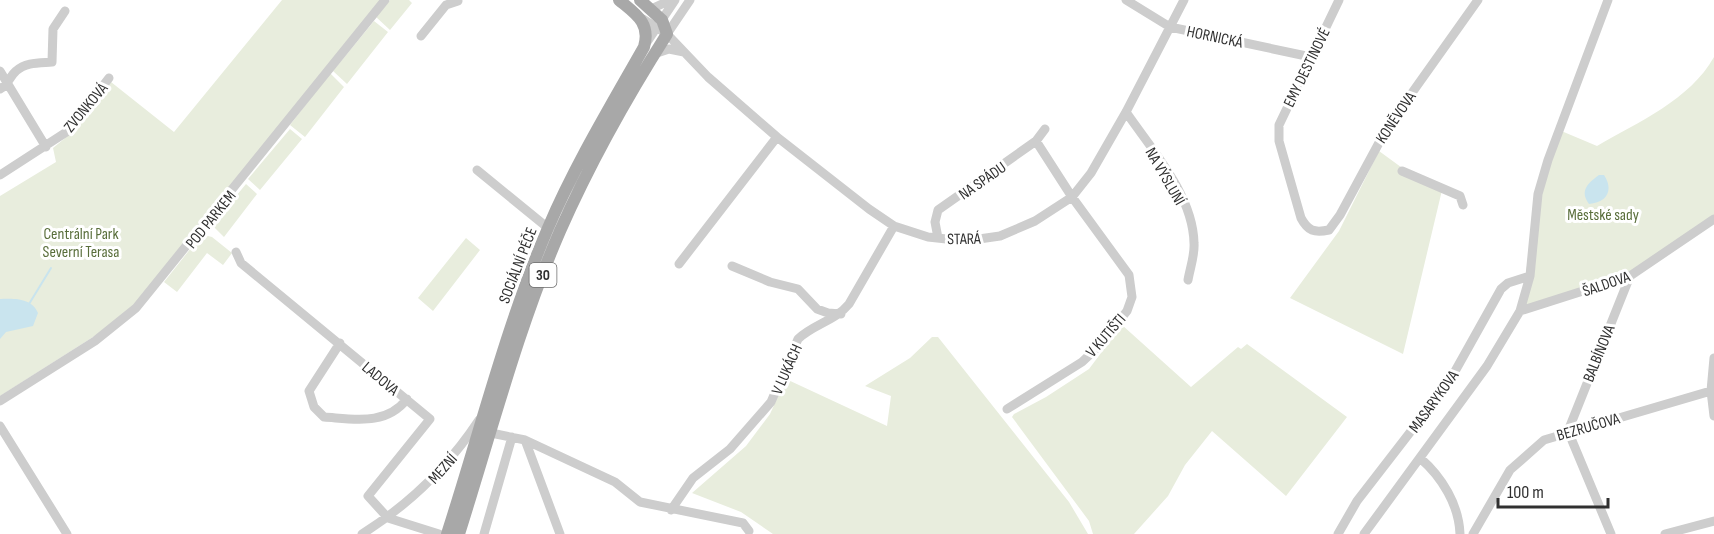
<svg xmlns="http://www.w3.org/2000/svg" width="1714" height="534" font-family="'Sofia Sans Condensed',sans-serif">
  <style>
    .green { fill: #e8eddd }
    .water { fill: #c9e4ee }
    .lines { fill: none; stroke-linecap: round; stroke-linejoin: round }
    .stream { stroke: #c9e4ee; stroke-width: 2 }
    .minor { stroke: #cdcdcd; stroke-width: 9 }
    .major { stroke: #a8a8a8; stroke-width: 12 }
    .labels { text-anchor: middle; stroke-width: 6; stroke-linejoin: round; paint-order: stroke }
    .shield { fill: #fff; stroke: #6e6e6e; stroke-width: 1.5 }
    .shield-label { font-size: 15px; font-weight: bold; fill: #303030 }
    .street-label { font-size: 16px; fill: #303030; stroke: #fff }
    .park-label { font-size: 16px; fill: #596e3b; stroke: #fff }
  </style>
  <rect width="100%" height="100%" fill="#fff"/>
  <path class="green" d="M282 0H381L123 318 0 396V196L56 162 53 148 64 139 111 82 174 132Z
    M390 0H409L412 3 390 30 376 17Z
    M374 21 388 32 347 84 333 71Z
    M1714 57V219L1630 276 1520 311 1538 194 1559 130 1597 146C1638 122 1690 100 1714 57Z
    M330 73 344 87 305 137 290 125Z
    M290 129 302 139 260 190 248 179Z
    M1379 151 1405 170 1443 186 1403 354 1290 298 1339 231Z
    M246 184 257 194 224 237 212 225Z
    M204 235 212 237 232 253 223 265 207 253 177 292 164 282 199 238Z
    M466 238 480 250 433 311 418 298Z
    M1122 325 1191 387 1238 347 1241 349 1247 344 1347 417 1286 496 1212 431 1185 465 1168 496 1134 534H1093L1089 521 1012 417 1014 414 1046 397 1089 369Z
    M932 337H938L1069 502 1088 534H773L741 512 692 493 746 446 770 414 786 379 887 426 891 396 865 386 910 358Z"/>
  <path class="water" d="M1599 175H1604C1614 190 1607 203 1589 204 1579 191 1588 183 1599 175Z
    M0 299C14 298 32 298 38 313L33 326 6 332 0 339Z"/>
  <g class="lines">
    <path class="stream" d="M29 304 51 268"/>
    <path class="minor" d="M1126 0 1170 27 1311 57
      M1339 0 1279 125V141L1301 218C1308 231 1314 233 1329 230L1340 215 1387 128 1478 0
      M651 9 671 0
      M643 19 667 34 708 77 777 137 869 209 894 226 928 237 965 241 1000 236 1035 221 1072 197 1091 173 1126 112 1184 0
      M667 34 690 0
      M421 36 446 5 458 1
      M645 45 675 0
      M654 54 669 49 684 52
      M0 71 46 147
      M0 89C9 84 9 77 16 71 26 62 39 63 52 62L53 29 65 11
      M1126 112C1152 150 1193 195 1194 243 1195 255 1190 268 1188 280
      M477 170 548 228
      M1402 171 1460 196 1463 205
      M0 175 68 131 109 78
      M938 238 935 222 938 210 1036 141 1045 129
      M236 252 241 263 430 419 368 496 388 518 439 534
      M679 264 777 137
      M732 266 770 282 798 289 817 309 828 313 841 314
      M1520 311 1630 276 1714 219
      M340 343 309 391 314 407 324 417C354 419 386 426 407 399
      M1714 358 1711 391 1714 416
      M0 401 95 341 136 308 385 0
      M1007 409 1082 362 1099 346 1127 311 1132 297 1129 275 1072 197 1036 141
      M0 426 67 534
      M1568 431 1630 276
      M1568 431 1611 534
      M491 433 525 440 615 482 640 502 743 523 749 531
      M525 440 560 534
      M1420 458C1442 477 1459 505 1460 534
      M671 510 693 478 730 449 771 402 798 339C814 324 835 321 849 304L894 226
      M362 534C410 504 448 467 479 420
      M484 534 512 437
      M1338 534 1357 501 1449 382 1501 289 1508 283 1530 276
      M1364 534 1487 366 1520 311 1530 276 1538 194 1548 160 1608 0
      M1473 534 1510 470 1544 440 1714 390
      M1665 534 1714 521"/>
    <path class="major" d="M447 534C480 432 506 326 548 228 575 165 610 107 644 47 651 23 636 14 619 0
      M459 534C491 433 518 328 560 231 590 163 627 97 667 34L662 20 640 0"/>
  </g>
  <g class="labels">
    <rect class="shield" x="529.5" y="263" width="27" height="24" rx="4.5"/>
    <g class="shield-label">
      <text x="543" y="280">30</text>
    </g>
    <g class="street-label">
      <text transform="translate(1215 36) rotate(12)" y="6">HORNICKÁ</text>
      <text transform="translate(1306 67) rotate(-64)" y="6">EMY DESTINOVÉ</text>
      <text transform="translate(85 107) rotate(-50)" y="6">ZVONKOVÁ</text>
      <text transform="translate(1395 117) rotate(-56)" y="6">KONĚVOVA</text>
      <text transform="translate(1166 176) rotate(60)" y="6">NA VÝSLUNÍ</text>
      <text transform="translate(982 180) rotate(-35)" y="6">NA SPÁDU</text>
      <text transform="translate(210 219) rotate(-51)" y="6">POD PARKEM</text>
      <text transform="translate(964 238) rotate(-1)" y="6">STARÁ</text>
      <text transform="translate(517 265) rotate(-69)" y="6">SOCIÁLNÍ PÉČE</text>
      <text transform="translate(1606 283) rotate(-19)" y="6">ŠALDOVA</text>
      <text transform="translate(1105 335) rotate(-49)" y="6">V KUTIŠTI</text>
      <text transform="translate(1598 353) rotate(-68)" y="6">BALBÍNOVA</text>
      <text transform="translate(786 369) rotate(-66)" y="6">V LUKÁCH</text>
      <text transform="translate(381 378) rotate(40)" y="6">LADOVA</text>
      <text transform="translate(1433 401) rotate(-54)" y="6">MASARYKOVA</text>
      <text transform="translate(1588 426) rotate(-16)" y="6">BEZRUČOVA</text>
      <text transform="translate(442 468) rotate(-48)" y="6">MEZNÍ</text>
    </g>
    <g class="park-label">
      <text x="1603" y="220">Městské sady</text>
      <text x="81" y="239">Centrální Park<tspan x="81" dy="18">Severní Terasa</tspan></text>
    </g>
  </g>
  <path d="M1498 498v9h110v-9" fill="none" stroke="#303030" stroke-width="3"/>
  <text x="1507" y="498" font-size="18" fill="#303030" stroke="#ffffff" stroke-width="4.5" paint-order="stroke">100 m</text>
</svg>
